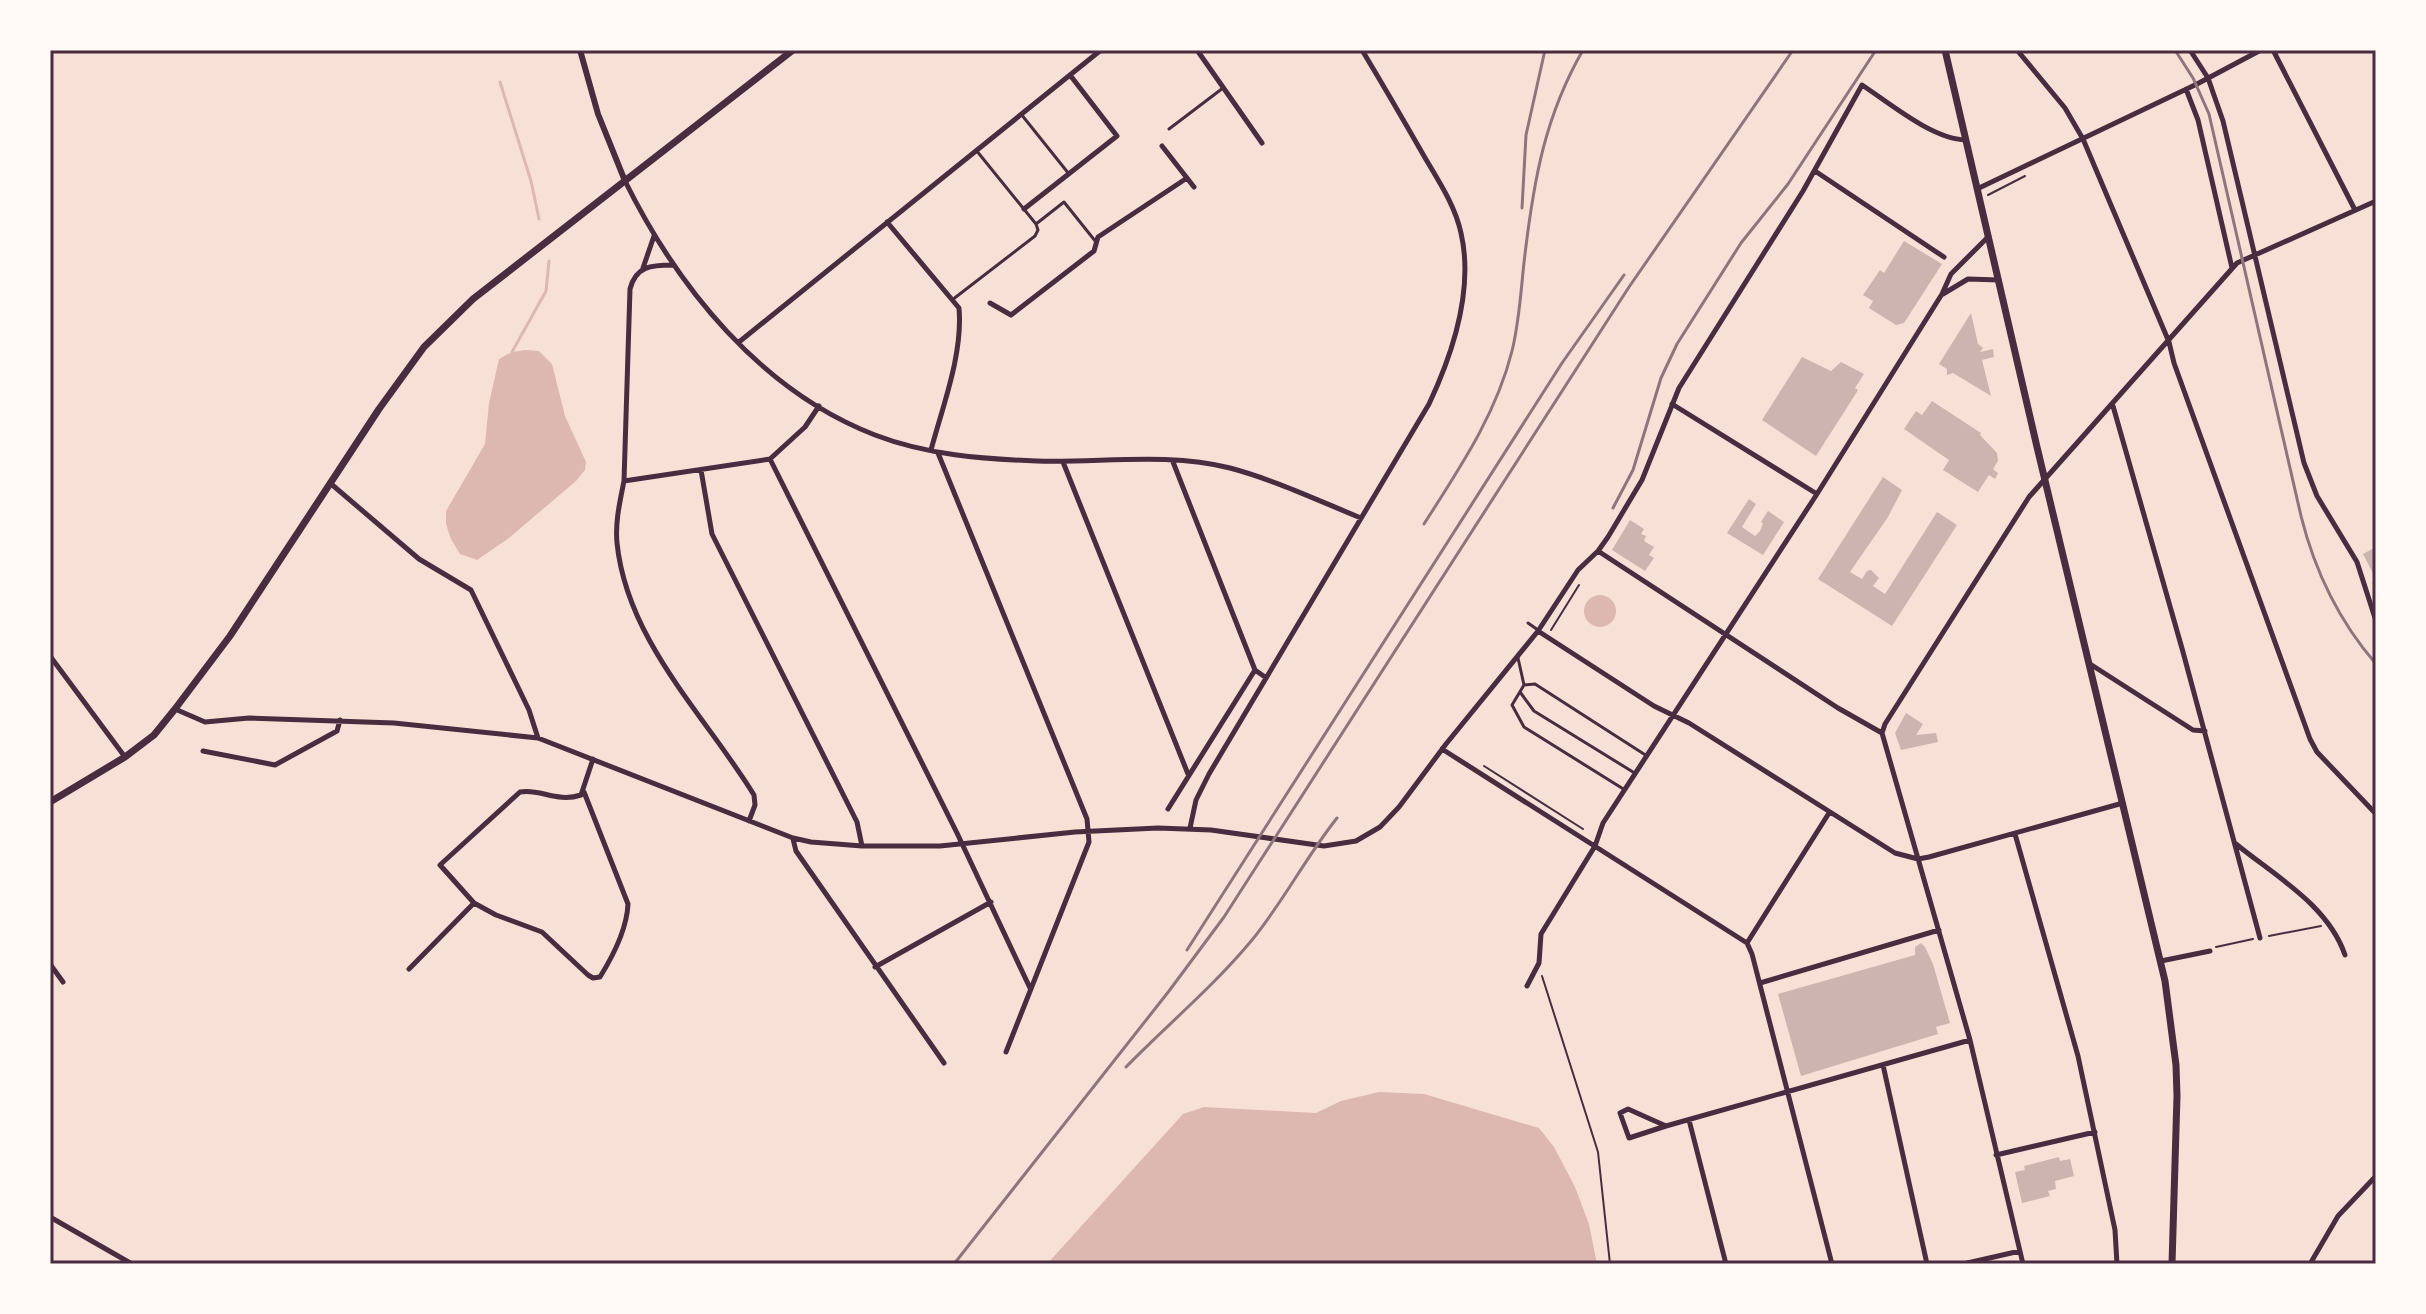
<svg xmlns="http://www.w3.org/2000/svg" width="2426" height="1314" font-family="'Space Grotesk',sans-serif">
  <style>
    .water { fill: #dcb8b0 }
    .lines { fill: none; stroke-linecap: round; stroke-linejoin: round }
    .stream { stroke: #dcb8b0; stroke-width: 3 }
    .building { fill: #ccb4b1 }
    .path { stroke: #4a2c40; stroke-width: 2 }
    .service { stroke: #4a2c40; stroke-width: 3 }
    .minor { stroke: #4a2c40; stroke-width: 5 }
    .tertiary { stroke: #4a2c40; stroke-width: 6 }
    .secondary { stroke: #4a2c40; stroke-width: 7 }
    .rail { stroke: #8f747c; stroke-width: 3 }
    .neatline { fill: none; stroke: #4a2c40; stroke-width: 3 }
  </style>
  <rect width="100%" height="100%" fill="#f7e1d7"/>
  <path class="water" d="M525 350 539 351 552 364 565 416 586 462 585 470 576 481 509 538 477 560 460 554 451 539 446 524V511L485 444 489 403 499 359 512 352Z
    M1584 611a16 16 0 1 1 32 0a16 16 0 1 1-32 0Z
    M1379 1092 1424 1094 1539 1128 1554 1147 1575 1187 1589 1224 1597 1264H1047L1183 1114 1204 1107 1316 1113 1341 1101Z"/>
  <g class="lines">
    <path class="stream" d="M500 82 531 181 539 219
      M512 352 546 291 549 261"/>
  </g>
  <path class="building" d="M1904 241 1942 264 1904 323 1896 325 1869 308 1873 301 1863 295 1880 270 1884 273Z
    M1971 313 1978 344 1983 348 1980 352 1993 349 1994 357 1982 360 1991 396 1953 373 1947 375V369L1939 364Z
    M1802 357 1831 371 1841 362 1864 374 1855 388 1858 390 1855 395 1816 456 1762 420Z
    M1932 401 1981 433 1980 435 1997 453 1998 461 1993 469 1998 473 1995 479 1989 475 1978 492 1943 470 1949 460 1904 429 1916 411 1922 415Z
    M1883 477 1902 490 1888 517 1850 572 1862 579 1867 571 1871 570 1879 578 1873 586 1885 594 1937 512 1957 525 1892 626 1818 579Z
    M1749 499 1756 504 1742 527 1755 536 1760 531 1763 523 1761 522 1768 511 1784 522 1763 555 1727 533Z
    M1630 520 1644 529 1641 534 1646 536 1644 541 1654 547 1649 555 1654 558 1645 571 1612 550Z
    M2376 547V592L2372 583 2376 579 2363 554Z
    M1906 713 1923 724 1916 735 1936 733 1938 742 1901 750 1895 733Z
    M1921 943 1925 947 1933 964 1950 1023 1936 1027 1938 1034 1801 1076 1778 994 1915 955V947Z
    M2059 1157 2060 1161 2070 1159 2074 1176 2055 1181 2056 1189 2048 1191 2050 1196 2022 1203 2015 1172 2025 1170 2024 1166Z"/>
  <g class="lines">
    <path class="path" d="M1988 195 2025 176
      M1551 630 1579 585
      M1484 766 1583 829
      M2269 936 2321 926
      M2216 947 2253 939
      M1542 976 1598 1152 1610 1264"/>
    <path class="service" d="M1021 114 1069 174
      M1169 129 1223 88
      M1036 224 1064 202 1096 242
      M952 300 1035 236 1038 230 1036 224 976 150
      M1528 623 1538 630
      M1518 658 1524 685 1512 705 1524 727 1625 790
      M1524 685 1535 684 1647 756
      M1520 692 1534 711 1633 772"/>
    <path class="minor" d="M1197 50 1262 143
      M2017 50 2065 108 2083 139 2169 342 2174 363 2310 739 2317 752 2376 814
      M2190 50 2208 78 2223 121 2304 463 2317 496 2357 562 2376 621
      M2273 50 2355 210
      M2186 89 2198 120 2232 268
      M1162 146 1194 187
      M1815 171 1944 257
      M625 181C678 288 761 391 875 435 927 455 982 459 1037 461 1101 463 1167 452 1230 468 1275 480 1319 501 1361 518
      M1977 189 2197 84 2261 50
      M1024 209 1117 136 1070 75
      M887 222 959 308C963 354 943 405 931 450
      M673 265C651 265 636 266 630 289L624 481C620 501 615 522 617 543 627 641 705 715 754 795L755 805 749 821
      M643 268 654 236
      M1943 294 1968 279 1999 280
      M990 303 1011 315 1094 251 1098 237 1187 178
      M739 342 1101 50
      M1672 404 1817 494
      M2113 406 2183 652 2260 938
      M938 453 1087 819 1089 842 1006 1052
      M770 459 957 833 1030 988
      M1063 462 1188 774
      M1173 462 1255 670
      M701 470 712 534 857 822 862 846
      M624 481 770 459 805 427 819 406
      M330 483 419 559 471 590 529 710 538 738
      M1598 551 1838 708 1882 733 1970 1040 2023 1264
      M1538 631 1654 706 1689 723 1895 853 1918 859 1929 857 2123 803
      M50 656 125 757
      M2090 664 2193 730 2205 731
      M175 709 205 722 249 718 394 723 538 738 793 838 811 842 862 846H940L1075 832 1158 828 1211 830 1324 846 1356 841 1380 827 1399 807 1446 744 1538 631 1578 570 1598 551 1608 537 1642 480 1679 388 1803 191 1862 85C1891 104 1932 139 1966 140
      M1882 733 1885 724 2029 497 2237 263 2376 201
      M1442 749 1747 943 1752 954 1832 1264
      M203 751 275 765 337 731 340 720
      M1168 809 1255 670 1265 677
      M1190 828 1196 800 1209 774 1429 404C1453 353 1474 290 1461 233 1455 205 1438 180 1424 156 1404 121 1383 85 1362 50
      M2015 834 2078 1056 2115 1230 2117 1264
      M793 839 796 851 944 1063
      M2236 844C2275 876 2328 905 2345 955
      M474 903 496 915 542 932 588 975 593 978 600 977C613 956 627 928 628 904L584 792
      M1747 943 1829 813
      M2161 961 2210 951
      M50 964 63 982
      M875 967 991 902
      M409 969 474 903 440 865 520 792C540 788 556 803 581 795L593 759
      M1760 983 1939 930
      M1527 986 1539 963 1541 934 1595 846 1603 823 1817 494 1942 294 1951 274 1988 237
      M1883 1065 1927 1264
      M1628 1109 1666 1126 1629 1138 1620 1113Z
      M1689 1120 1726 1264
      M1666 1126 1970 1040
      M1996 1155 2095 1132
      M50 1217 132 1264
      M1963 1264 2020 1251
      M2310 1264 2338 1216 2376 1176"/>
    <path class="tertiary" d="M580 50 598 114 625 181"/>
    <path class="secondary" d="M1945 50 2037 447 2165 981 2176 1065 2177 1096 2172 1264
      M50 802 125 757 154 735 175 709 230 636 379 409 424 347 473 299 793 50"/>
    <path class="rail" d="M2175 50 2193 78 2209 114 2301 516C2315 572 2338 620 2376 664
      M1522 208 1526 135 1545 50
      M1613 508 1633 470 1661 378 1677 344 1741 243 1788 184 1876 50
      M1424 524C1459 469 1496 415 1512 351 1520 319 1521 286 1525 254 1534 179 1545 116 1583 50
      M1187 950 1562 363 1624 275
      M1126 1067C1168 1024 1213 987 1252 940 1283 902 1306 857 1337 818
      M954 1264 1169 991 1224 917 1629 287 1793 50"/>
  </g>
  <rect width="2426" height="1314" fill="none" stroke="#fffaf5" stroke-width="104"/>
  <rect x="52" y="52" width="2322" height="1210" class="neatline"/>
</svg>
